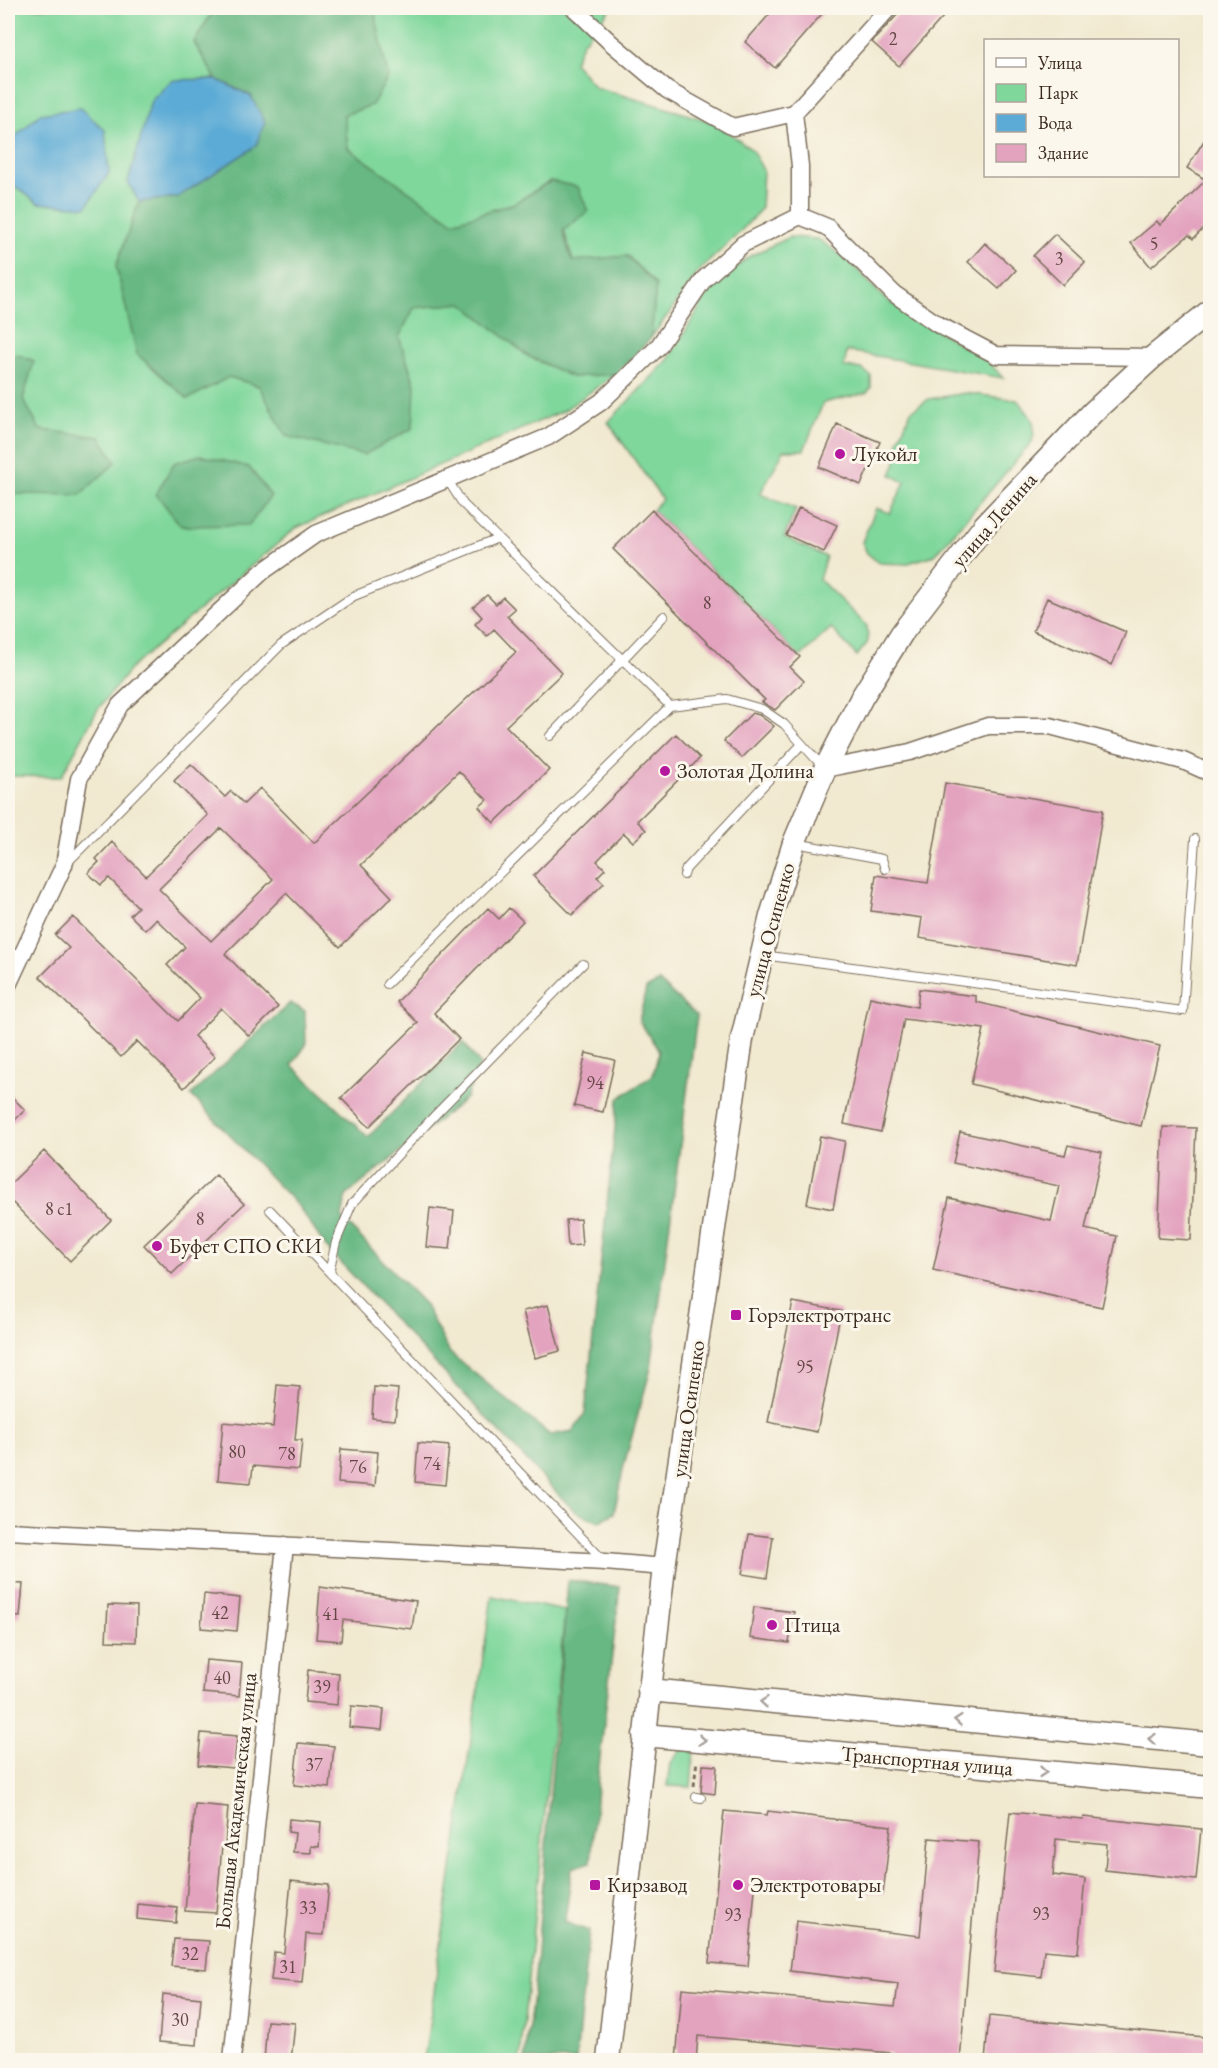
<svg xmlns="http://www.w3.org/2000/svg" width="1218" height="2068" font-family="'EB Garamond',serif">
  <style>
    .green { fill: #7fd79b; stroke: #5d805c; stroke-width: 1.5 }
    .forest { fill: #67b883; stroke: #517150; stroke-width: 1.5 }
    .water { fill: #5cabd6; stroke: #4c6a7a; stroke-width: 1.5 }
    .building { fill: #e3a3bf; fill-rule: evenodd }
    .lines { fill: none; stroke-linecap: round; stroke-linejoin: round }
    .lane-casing { stroke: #7b6d5c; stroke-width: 10 }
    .street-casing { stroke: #7b6d5c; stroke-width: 19 }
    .secondary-casing { stroke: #7b6d5c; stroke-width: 25 }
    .path { stroke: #7b6d5c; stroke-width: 3; stroke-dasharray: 4.5 4.5; stroke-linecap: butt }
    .lane { stroke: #fff; stroke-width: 8 }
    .street { stroke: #fff; stroke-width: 16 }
    .secondary { stroke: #fff; stroke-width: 22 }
    .oneway { stroke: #a79f9a }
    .poi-dot { fill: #b5179e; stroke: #fbf7ec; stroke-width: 2 }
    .labels { text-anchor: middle; stroke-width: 6; stroke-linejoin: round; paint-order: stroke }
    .number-label { font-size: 18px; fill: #654846 }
    .poi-label { font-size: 21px; fill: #3b2a1e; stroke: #fbf7ec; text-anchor: start }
    .street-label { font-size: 21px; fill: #3b2a1e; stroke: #fbf7ec }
  </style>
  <rect width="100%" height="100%" fill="#fbf7ec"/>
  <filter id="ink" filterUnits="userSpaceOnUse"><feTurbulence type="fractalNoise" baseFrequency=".0167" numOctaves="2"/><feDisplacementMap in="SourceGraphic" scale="12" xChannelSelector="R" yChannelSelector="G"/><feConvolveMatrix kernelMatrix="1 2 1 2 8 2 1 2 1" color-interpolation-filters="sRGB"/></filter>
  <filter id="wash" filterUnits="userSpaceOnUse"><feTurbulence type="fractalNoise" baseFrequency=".008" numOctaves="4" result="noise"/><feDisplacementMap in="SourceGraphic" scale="24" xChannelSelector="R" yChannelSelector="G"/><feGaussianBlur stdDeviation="1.35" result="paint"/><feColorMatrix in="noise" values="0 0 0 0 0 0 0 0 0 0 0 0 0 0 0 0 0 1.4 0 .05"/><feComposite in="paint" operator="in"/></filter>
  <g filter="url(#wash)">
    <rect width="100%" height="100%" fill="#f1e9d0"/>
    <path class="green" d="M8 8H215L194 43 216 79 172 80 128 182 139 202 117 266 229 377 259 386 286 436 415 385 399 337 414 308 462 303 528 356 572 377 616 374 563 411 296 528 132 667 98 709 61 777 8 776V594L16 577 8 563V489L12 494 100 437 40 430 23 399 33 361 16 354 8 361V181L38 203 40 114 8 143Z
      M377 8H611L583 42 574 62 595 87 716 123 752 150 763 170 761 209 739 233 700 270 651 338 656 285 628 256 573 261 550 181 515 203 453 222 348 148 344 115 372 105 375 13Z
      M790 237 818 239 848 260 885 299 988 361 1003 378 847 351 844 367 862 369 871 376V388L866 393 823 403 804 450H784L760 494 796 509 784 537 826 557 819 579 867 626 868 642 857 656 831 628 800 657 652 510 662 499 608 422 668 360 712 287 750 256Z
      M966 393 1017 400C1030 415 1038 421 1032 442L935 555 905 564 879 563 867 553 862 542 876 508 890 513 905 482 891 475 896 462 898 441 911 411 929 399Z
      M492 1596 565 1611 520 2060H424Z
      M682 1749H694L691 1787 667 1786 670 1763Z"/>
    <path class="forest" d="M215 8H377L375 13 388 77 372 105 344 115 348 148 453 222 515 203 551 181 578 187 588 211 563 231 572 261 627 256 656 285 651 338 616 374 572 377 528 356 462 303 414 308 399 337 415 385 413 428 364 455 286 436 259 386 229 377 188 399 137 354 116 266 139 202 178 197 252 96 216 79 194 42Z
      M16 354 34 361 23 399 40 430 100 437 116 462 80 495 12 494 8 489V361Z
      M200 455 249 467 271 496 249 525 181 526 156 494 174 463Z
      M659 982 697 1016 651 1368 624 1465 614 1513 599 1522 574 1511 326 1247 298 1206 191 1095 290 1003 305 1011 306 1045 292 1065 368 1137 463 1042 480 1064 466 1098 346 1196 342 1218 424 1304 450 1353 550 1435 573 1431 585 1413 618 1099 653 1075 659 1051 639 1021 646 989Z
      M568 1580 620 1587 598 1775 591 1862 572 1868 565 1922 589 1931 576 2060H525L535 1976Z"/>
    <path class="water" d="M216 79 251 96 265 122 256 146 178 197 139 202 128 182 151 101 172 80Z
      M80 108 105 130 109 173 86 207 38 203 8 181V143L40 114Z"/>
    <g id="blocks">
      <path class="building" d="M775 8H827L775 68 745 42Z
        M899 8H951L899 66 872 42 897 15Z
        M1210 131V222L1193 239 1189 235 1151 267 1131 243 1157 221 1160 225 1206 180 1187 168Z
        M1055 234 1085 262 1063 285 1033 256Z
        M985 243 1016 270 999 289 968 262Z
        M837 424 880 442 861 485 819 467Z
        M799 508 837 525 824 552 786 535Z
        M652 510 800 657 790 667 804 681 775 710 762 702 765 700 613 549Z
        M487 595 496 604 503 597 515 609 507 616 562 673 506 726 549 770 494 823 479 807 487 800 459 771 361 865 392 897 340 947 286 893 225 954 278 1007 249 1036 221 1008 194 1036 215 1057 184 1088 137 1041 121 1057 40 977 69 948 55 935 73 917 178 1021 200 998 167 965 185 947 156 919 145 930 130 915 138 907 109 878 101 885 88 873 99 862 96 859 112 842 146 876 208 815 174 781 191 764 225 797 231 791 244 804 260 788 314 843 516 652 494 629 487 636 475 624 482 617 473 607ZM221 828 273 879 211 941 159 889Z
        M1047 598 1126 632 1112 665 1033 631Z
        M752 713 759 715 774 726 742 758 724 741Z
        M676 734 700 758 637 821 646 830 633 842 624 833 597 861 605 869 597 877 604 883 572 915 533 876Z
        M945 783 1103 810 1077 965 919 938 922 918 871 911 876 875 928 883Z
        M488 908 499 919 509 908 523 921 434 1013 459 1039 369 1127 341 1098 418 1023 397 1002Z
        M919 989 976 996V1002L1160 1046 1141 1126 971 1084 984 1029 904 1019 881 1132 844 1124 870 997 917 1007Z
        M586 1053 615 1060 603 1112 574 1106Z
        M8 1093 25 1110 8 1127Z
        M1163 1127 1196 1128 1191 1240 1158 1238Z
        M960 1132 1065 1155 1068 1145 1102 1152 1085 1229 1117 1236 1102 1307 933 1270 949 1198 1051 1221 1059 1186 953 1163Z
        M820 1136 845 1141 833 1209 807 1204Z
        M44 1151 111 1220 70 1261 8 1198V1186Z
        M216 1175 244 1204 172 1274 144 1245Z
        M430 1208 454 1211 450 1249 426 1247Z
        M580 1219 582 1245 568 1246 566 1220Z
        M793 1302 841 1311 817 1432 768 1422Z
        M548 1305 560 1351 535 1358 523 1311Z
        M277 1385 300 1387 295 1440H302L299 1470 253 1466 251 1483 218 1480 223 1422 273 1427Z
        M374 1387 398 1389 395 1420 372 1418Z
        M418 1443 449 1446 445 1485 415 1482Z
        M341 1449 378 1452 375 1486 338 1483Z
        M749 1534 773 1537 767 1578 742 1574Z
        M8 1583 23 1584 20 1617 8 1616Z
        M320 1587 416 1601 412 1629 343 1620 341 1641 316 1639Z
        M204 1594 240 1598 237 1631 201 1628Z
        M108 1605 137 1606 136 1642 106 1641Z
        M754 1607 794 1612 789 1643 750 1638Z
        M206 1660 242 1663 239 1696 203 1693Z
        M308 1670 339 1673 337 1705 305 1702Z
        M351 1706 384 1709 382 1730 349 1727Z
        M201 1733 237 1736 234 1768 198 1765Z
        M298 1743 334 1746 330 1788 294 1785Z
        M703 1765 717 1766 715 1794 701 1792Z
        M195 1804 228 1807 225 1846H222L216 1913 185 1911Z
        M724 1811 767 1815 768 1811 891 1826 883 1894 756 1878 748 1966 709 1963Z
        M1010 1812 1082 1819 1083 1817 1201 1829 1196 1880 1105 1870 1107 1844 1056 1839 1053 1875 1085 1879 1078 1953 1044 1950 1041 1977 994 1972Z
        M289 1819 321 1822 319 1847 311 1846V1853L293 1852 295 1833 288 1832Z
        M929 1838 979 1842 960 2061H890L891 2053 698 2036 696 2061H676L682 1988 895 2007 898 1984 790 1971 796 1921 920 1936Z
        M291 1881 329 1885 324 1935 306 1934 302 1983 271 1980 274 1952 284 1953Z
        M138 1904 177 1908 176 1923 137 1919Z
        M174 1939 209 1941 206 1969 171 1966Z
        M163 1994 201 1998 197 2045 159 2042Z
        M989 2016 1204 2037V2039L1210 2040V2061H985Z
        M267 2021 295 2023 291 2061H264Z"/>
    </g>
  </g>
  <g filter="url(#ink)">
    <use href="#blocks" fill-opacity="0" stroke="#7b6d5c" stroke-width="1.5"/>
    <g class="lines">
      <g class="lane-casing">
        <path id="lane" d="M447 479 463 504 670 706
          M550 736 664 616
          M795 843 882 859 885 869
          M67 863 281 645 354 596 498 538
          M684 875 686 869 802 744
          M762 955 1183 1011 1195 839
          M387 984 670 706 727 699 762 709 784 724 823 767
          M270 1210 605 1562
          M331 1274 330 1268 336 1242 352 1204 436 1114 583 964
          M696 1797 701 1798"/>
      </g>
      <g class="street-casing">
        <path id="street" d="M574 8 610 42 667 90 733 127 794 113
          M800 216V166L794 113 889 8
          M825 769 910 752 988 726H1050L1183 761 1210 773
          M8 985 64 865 79 779 120 705 262 572 316 534 548 437 601 402 658 347 704 279 743 244 800 216 827 227 893 293 937 324 996 355 1153 357
          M8 1531 605 1562 664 1567
          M232 2060 285 1545"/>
      </g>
      <g class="secondary-casing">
        <path id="secondary" d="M649 1690 1210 1744
          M644 1735 1210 1787
          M608 2060 664 1567 742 1039 771 916 794 843 825 769 862 697 902 633 985 525 1093 412 1153 357 1210 311"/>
      </g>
      <path class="path" d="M694 1786 697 1760"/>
      <use href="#lane" class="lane"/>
      <use href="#street" class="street"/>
      <use href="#secondary" class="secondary"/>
    </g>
    <defs><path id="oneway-chevron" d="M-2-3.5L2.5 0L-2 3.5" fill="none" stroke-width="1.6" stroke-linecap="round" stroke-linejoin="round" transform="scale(1.5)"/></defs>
    <g class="oneway">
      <use href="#oneway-chevron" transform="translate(764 1702) rotate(-175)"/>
      <use href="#oneway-chevron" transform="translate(958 1720) rotate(-175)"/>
      <use href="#oneway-chevron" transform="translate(1152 1739) rotate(-175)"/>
      <use href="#oneway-chevron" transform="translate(702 1740) rotate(5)"/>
      <use href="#oneway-chevron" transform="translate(1043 1772) rotate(5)"/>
    </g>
  </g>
  <g class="poi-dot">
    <circle cx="840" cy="454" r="6"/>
    <circle cx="665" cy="771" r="6"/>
    <circle cx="157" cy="1246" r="6"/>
    <rect x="730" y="1309" width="12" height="12" rx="3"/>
    <circle cx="772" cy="1625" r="6"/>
    <rect x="589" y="1879" width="12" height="12" rx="3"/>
    <circle cx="738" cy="1885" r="6"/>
  </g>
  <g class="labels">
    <g class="number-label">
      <text x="893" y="45">2</text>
      <text x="1154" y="250">5</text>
      <text x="1059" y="265">3</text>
      <text x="707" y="609">8</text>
      <text x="595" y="1089">94</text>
      <text x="59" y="1215">8 с1</text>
      <text x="200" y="1225">8</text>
      <text x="805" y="1373">95</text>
      <text x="237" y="1458">80</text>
      <text x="287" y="1460">78</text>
      <text x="432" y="1470">74</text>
      <text x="358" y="1473">76</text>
      <text x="220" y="1619">42</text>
      <text x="331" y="1620">41</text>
      <text x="222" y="1684">40</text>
      <text x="322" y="1693">39</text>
      <text x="314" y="1771">37</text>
      <text x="308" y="1914">33</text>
      <text x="1041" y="1920">93</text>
      <text x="733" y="1921">93</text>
      <text x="190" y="1960">32</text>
      <text x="288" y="1973">31</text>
      <text x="180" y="2026">30</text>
    </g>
    <g class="poi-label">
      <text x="852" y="461">Лукойл</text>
      <text x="677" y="778">Золотая Долина</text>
      <text x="169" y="1253">Буфет СПО СКИ</text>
      <text x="748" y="1322">Горэлектротранс</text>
      <text x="784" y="1632">Птица</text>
      <text x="607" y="1892">Кирзавод</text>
      <text x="750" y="1892">Электротовары</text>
    </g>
    <g class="street-label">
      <text transform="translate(994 520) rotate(-49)" y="7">улица Ленина</text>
      <text transform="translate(770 930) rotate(-75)" y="7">улица Осипенко</text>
      <text transform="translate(688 1409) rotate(-82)" y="7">улица Осипенко</text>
      <text transform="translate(927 1761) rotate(5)" y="7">Транспортная улица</text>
      <text transform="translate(236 1801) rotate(-84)" y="7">Большая Академическая улица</text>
    </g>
  </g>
  <rect width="1218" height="2068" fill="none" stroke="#fbf7ec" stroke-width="30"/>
  <rect x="984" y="39" width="195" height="138" fill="#fbf7ec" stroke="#aea59a" stroke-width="1.5"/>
  <rect x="996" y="58" width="30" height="9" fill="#ffffff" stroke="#aea59a" stroke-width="1.5"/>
  <text x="1038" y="69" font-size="18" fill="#3b2a1e">Улица</text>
  <rect x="996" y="84" width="30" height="18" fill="#7fd79b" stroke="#aea59a" stroke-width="1.5"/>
  <text x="1038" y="99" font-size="18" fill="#3b2a1e">Парк</text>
  <rect x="996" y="114" width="30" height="18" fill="#5cabd6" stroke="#aea59a" stroke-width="1.5"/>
  <text x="1038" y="129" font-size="18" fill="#3b2a1e">Вода</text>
  <rect x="996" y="144" width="30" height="18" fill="#e3a3bf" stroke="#aea59a" stroke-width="1.5"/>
  <text x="1038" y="159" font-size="18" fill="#3b2a1e">Здание</text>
</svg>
